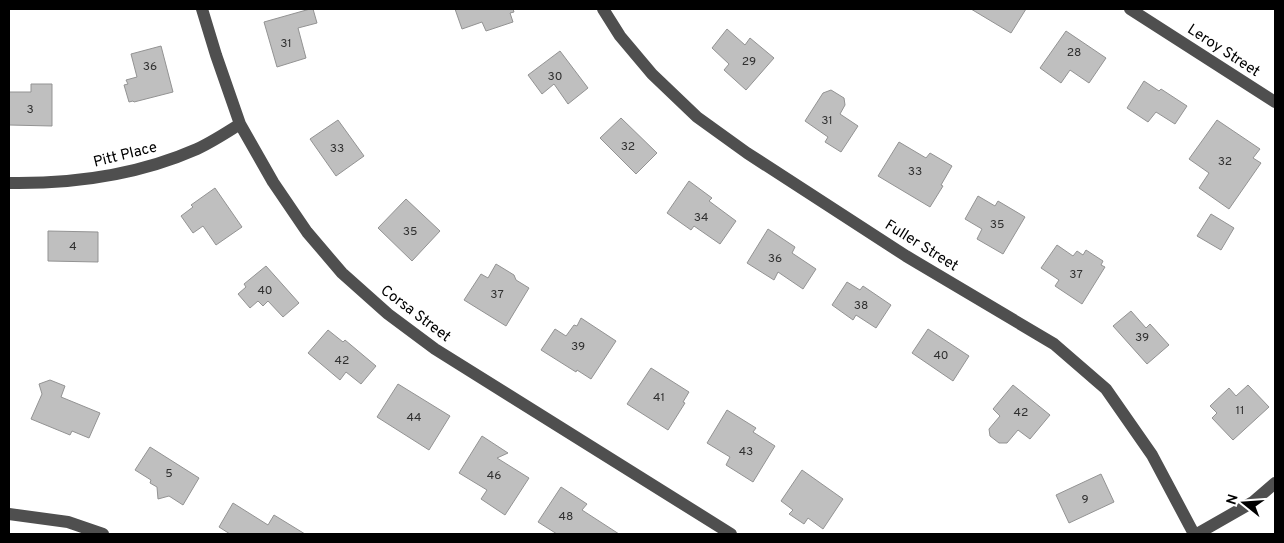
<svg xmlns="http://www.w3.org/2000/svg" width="1284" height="543" font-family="Overpass,sans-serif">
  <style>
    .building { fill: #bfbfbf; stroke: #939393 }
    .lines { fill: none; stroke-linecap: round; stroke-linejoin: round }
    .minor { stroke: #4f4f4f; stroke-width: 12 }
    .labels { text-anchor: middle; stroke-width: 4.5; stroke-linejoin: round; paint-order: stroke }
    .number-label { font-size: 12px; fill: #303030 }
    .street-label { font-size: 15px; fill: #000; stroke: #fff }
  </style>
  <rect width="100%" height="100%" fill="#fff"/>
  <path class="building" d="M310 9H313L317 23 298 28 306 58 277 67 264 22Z
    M455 9H513L514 12 510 13 513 22 486 31 482 22 462 29Z
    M971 9H1026L1011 33Z
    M727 29 745 45 750 38 774 58 746 90 724 70 729 64 712 48Z
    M1066 31 1106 58 1089 83 1070 70 1061 83 1040 68Z
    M161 46 173 92 134 102 133 101 129 102 124 85 128 84 126 80 137 77 131 54Z
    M560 51 588 88 568 104 554 84 542 94 528 75Z
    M1144 81 1159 91 1161 89 1187 106 1175 124 1156 112 1148 122 1127 108Z
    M31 84H52V126L9 125V92H31Z
    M831 90 844 98 845 105 840 114 858 126 841 152 825 142 828 137 805 121 823 93Z
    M621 118 657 153 636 174 600 138Z
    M338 120 364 156 336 176 310 139Z
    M1217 120 1260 149 1253 158 1261 163 1229 209 1199 188 1209 173 1189 159Z
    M899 142 926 158 930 153 952 166 941 185 943 186 930 207 878 176Z
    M689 181 712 198 709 201 736 221 720 244 694 226 691 230 667 213Z
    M215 188 242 227 216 245 203 226 193 233 181 216 193 207 191 205Z
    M978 196 995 206 998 201 1025 217 1003 254 977 239 982 229 965 219Z
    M406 199 440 231 412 261 378 228Z
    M1211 214 1234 228 1221 250 1197 236Z
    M768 229 795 247 792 253 816 269 803 289 778 272 774 280 747 263Z
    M48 231 98 232V262L48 261Z
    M1057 245 1073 256 1077 251 1083 255 1086 250 1103 261 1101 265 1105 267 1082 304 1055 286 1059 280 1041 268Z
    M496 264 514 275 516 280 529 288 506 326 464 300 481 274 488 278Z
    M266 266 299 303 283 317 268 301 263 306 258 301 250 308 238 294 246 287 244 284Z
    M847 282 860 290 863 286 891 305 876 328 856 315 853 320 832 305Z
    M1131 311 1146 328 1150 324 1169 345 1147 364 1113 326Z
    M581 318 616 341 591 379 577 370 576 372 541 350 555 329 566 336 574 325 577 326Z
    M928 329 969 356 953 381 912 353Z
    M328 330 343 342 345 340 376 366 361 384 346 372 340 380 308 353Z
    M651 368 689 392 683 402 685 403 668 430 627 404Z
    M50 380 65 386 61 397 100 413 89 438 72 431 70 435 31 419 42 394 39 384Z
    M398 384 450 416 429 450 377 417Z
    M1013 385 1050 415 1030 439 1018 430 1007 443H999L990 436 989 429 1000 416 993 409Z
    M1248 385 1269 407 1233 440 1212 418 1217 413 1210 406 1229 388 1236 396Z
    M727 410 756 428 753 432 775 446 753 482 726 465 730 457 707 443Z
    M482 436 508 453 497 458 529 478 505 515 481 499 487 490 459 473Z
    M150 447 199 478 183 505 169 496 158 499 157 487 150 483 151 480 135 470Z
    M802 470 843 499 823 529 808 518 804 524 789 514 793 510 781 501Z
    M1101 474 1114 502 1069 523 1056 495Z
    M561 487 587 504 582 510 619 534H557L538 522Z
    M233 503 268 525 274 515 305 534H230L219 527Z"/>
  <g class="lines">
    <path class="minor" d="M202 9 216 55 240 124 273 182 307 232 342 273 388 314 435 349 731 534
      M603 9 620 36 652 74 697 117 747 153 906 256 1054 344 1106 389 1152 455 1194 534
      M1130 9 1275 102
      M9 183C73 184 138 175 197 149 212 142 226 133 240 124
      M9 514 68 522 103 534
      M1197 534 1253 502 1275 483"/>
  </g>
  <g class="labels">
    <g class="number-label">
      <text x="286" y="47">31</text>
      <text x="1074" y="56">28</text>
      <text x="749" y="65">29</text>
      <text x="150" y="70">36</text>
      <text x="555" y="80">30</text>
      <text x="30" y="113">3</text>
      <text x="827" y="124">31</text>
      <text x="628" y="150">32</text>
      <text x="337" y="152">33</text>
      <text x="1225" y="165">32</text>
      <text x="915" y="175">33</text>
      <text x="701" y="221">34</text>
      <text x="997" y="228">35</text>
      <text x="410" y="235">35</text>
      <text x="73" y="250">4</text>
      <text x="775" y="262">36</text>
      <text x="1076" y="278">37</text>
      <text x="265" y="294">40</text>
      <text x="497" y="298">37</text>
      <text x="861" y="309">38</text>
      <text x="1142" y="341">39</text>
      <text x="578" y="350">39</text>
      <text x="941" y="359">40</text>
      <text x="342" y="364">42</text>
      <text x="659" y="401">41</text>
      <text x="1240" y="414">11</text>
      <text x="1021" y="416">42</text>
      <text x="414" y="421">44</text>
      <text x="746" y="455">43</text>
      <text x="169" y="477">5</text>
      <text x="494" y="479">46</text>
      <text x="1085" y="503">9</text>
      <text x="566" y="520">48</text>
    </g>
    <g class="street-label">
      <text transform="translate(1224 50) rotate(33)" y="5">Leroy Street</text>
      <text transform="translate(125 154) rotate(-14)" y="5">Pitt Place</text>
      <text transform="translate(922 245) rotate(32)" y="5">Fuller Street</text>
      <text transform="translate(416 313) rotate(37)" y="5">Corsa Street</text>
    </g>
  </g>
  <rect width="1284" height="543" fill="none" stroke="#000000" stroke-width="20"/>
  <g transform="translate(1244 503) rotate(287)" stroke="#ffffff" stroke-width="4" paint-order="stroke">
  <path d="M0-4L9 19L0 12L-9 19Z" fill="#000000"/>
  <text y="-8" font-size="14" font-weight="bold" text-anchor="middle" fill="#000000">N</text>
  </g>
</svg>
